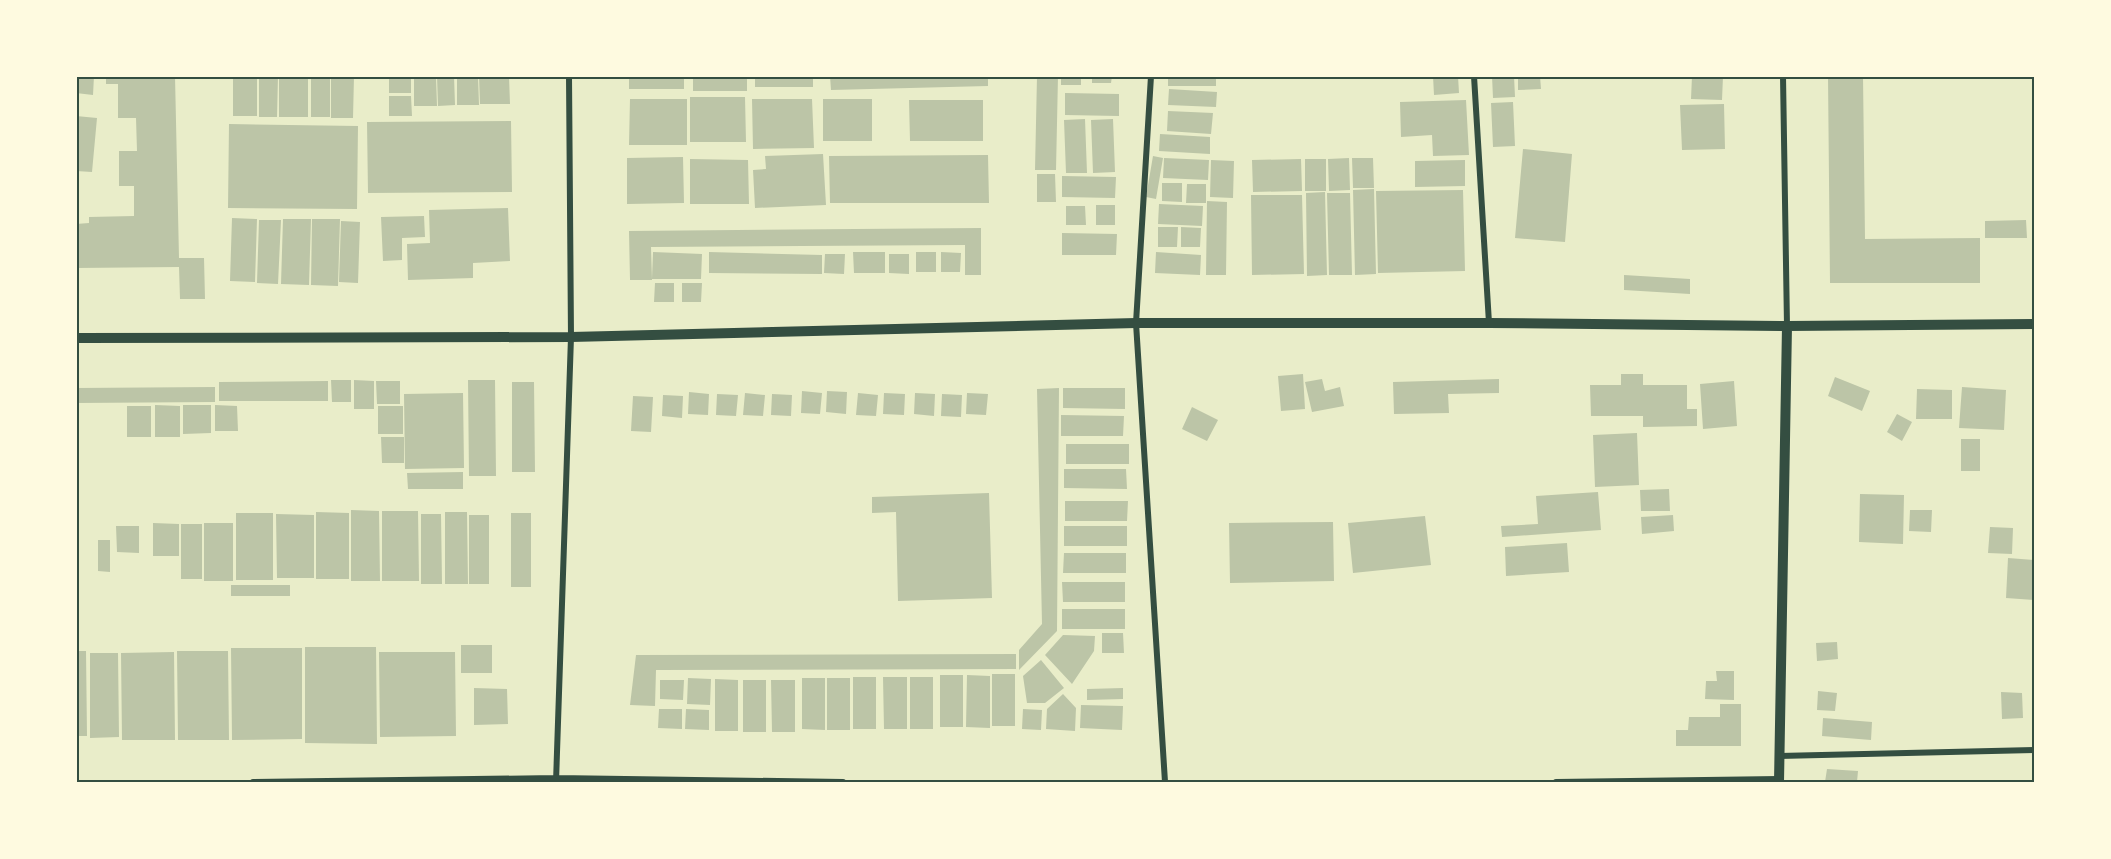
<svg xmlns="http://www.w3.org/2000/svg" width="2111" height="859" font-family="'IBM Plex Serif',serif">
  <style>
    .building { fill: #bcc5a7 }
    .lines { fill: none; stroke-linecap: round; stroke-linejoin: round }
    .minor { stroke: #344e41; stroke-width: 6 }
    .tertiary { stroke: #344e41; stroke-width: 10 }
    .neatline { fill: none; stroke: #344e41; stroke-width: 2 }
  </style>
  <rect width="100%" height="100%" fill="#e9edc9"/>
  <path class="building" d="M76 76H94L93 95 76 93Z
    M106 76H175L179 258H204L205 299H180L179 267 76 268V224L89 223V217L134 216V186H119V151H137L136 118H118V84H106Z
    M233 76H257V116H233Z
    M259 76H278L277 117H259Z
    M279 76H308V117H279Z
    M311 76H330V117H311Z
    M331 76H354L353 118H331Z
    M389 76H411V93H389Z
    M414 76H436L437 106H414Z
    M437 76H454L455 105 438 106Z
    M457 76H478L479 105H457Z
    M479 76H509L510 104H480Z
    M629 76H684V89H629Z
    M693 76H747V91H693Z
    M755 76H813V87H755Z
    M830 76H988V86L831 90Z
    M1037 76H1058L1056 170H1035Z
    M1061 76H1081V85H1061Z
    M1092 76H1112L1111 83H1092Z
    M1168 76H1216V86H1168Z
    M1433 76H1458L1459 93 1434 95Z
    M1492 76H1514L1515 97 1493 98Z
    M1518 76H1540L1541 89 1518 90Z
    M1692 76H1723L1722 100 1691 99Z
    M1828 76H1863L1865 239 1980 238V283H1830Z
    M1169 89 1217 92 1216 107 1168 105Z
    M1065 93 1119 94V116L1065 115Z
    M389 96H411L412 116H389Z
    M690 97H745L746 142H690Z
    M630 99H687V145H629Z
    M752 99H812L814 148 753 149Z
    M823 99H872V141H823Z
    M909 100H983V141H910Z
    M1466 100 1469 155 1433 156 1432 135 1401 137 1400 102Z
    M1513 102 1515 146 1493 147 1491 103Z
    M1724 104 1725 149 1682 150 1680 105Z
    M1168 111 1213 113 1211 134 1167 131Z
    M76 116 97 118 92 172 76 171Z
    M1085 119 1087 173H1066L1064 120Z
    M1113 119 1115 172 1093 173 1091 120Z
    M511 121 512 192 368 193 367 122Z
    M229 124 358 126 357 209 228 208Z
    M1160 134 1210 137V154L1159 151Z
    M1523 149 1572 154 1565 242 1515 238Z
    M823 154 826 205 755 208 753 170 766 169 765 156Z
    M988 155 989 203H830L829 156Z
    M1153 156 1163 158 1156 199 1146 197Z
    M683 157 684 203 627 204V158Z
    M1164 158 1209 160 1208 180 1163 178Z
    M1349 158 1350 190 1329 191 1328 159Z
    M1352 158H1373L1374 188H1353Z
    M690 159 748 160 749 204H690Z
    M1301 159 1302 191 1253 192 1252 160Z
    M1305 159H1326V191H1305Z
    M1211 160 1234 161 1233 198 1210 197Z
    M1465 160V186L1415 187V161Z
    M1037 174H1055L1056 202H1037Z
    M1062 176 1116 177 1115 198 1062 197Z
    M1162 183H1182V202L1162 201Z
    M1187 184H1206V203H1186Z
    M1374 189 1376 274 1355 275 1353 190Z
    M1463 190 1465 271 1378 273 1376 191Z
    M1325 192 1327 275 1307 276 1306 193Z
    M1327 193H1350L1352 275H1329Z
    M1251 195H1302L1304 274 1252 275Z
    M1207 201 1227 202 1226 275H1206Z
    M1159 204 1203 206 1202 226 1158 224Z
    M1096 205H1115V225H1096Z
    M1066 206H1085L1086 225H1066Z
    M508 208 510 261 473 263V278L408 280 407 244 430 243 429 210Z
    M424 216 425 237 402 238V260L383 261 381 217Z
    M232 218 257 219 255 282 230 281Z
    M283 219H311L309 285 281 284Z
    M312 219H340L338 286 311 285Z
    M259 220H281L278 284 257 283Z
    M2026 220 2027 238H1985V221Z
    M341 221 360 222 358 283 339 282Z
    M1158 227H1178L1177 247H1158Z
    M1181 227 1201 228 1200 247H1181Z
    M981 228V275H965V245L651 247 652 280H630L629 231Z
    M1062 233 1117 234 1116 255H1062Z
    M653 252 702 254 701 279H652Z
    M709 252 822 255V274L709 273Z
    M853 252H885V273H854Z
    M916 252H936V272H916Z
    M941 252 961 253 960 272H941Z
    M1156 252 1201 255 1200 275 1155 273Z
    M825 254H845L844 274 824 273Z
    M889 254H909V274L889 273Z
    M1624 275 1690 279V294L1624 290Z
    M655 283H674V302H654Z
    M682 283H702L701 302H682Z
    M1303 374 1305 409 1281 411 1278 376Z
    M1621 374H1643V385H1687V409H1697V426L1643 427V416H1591L1590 385H1621Z
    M1835 377 1870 391 1862 411 1828 396Z
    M1322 379 1325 391 1340 387 1344 406 1312 412 1305 382Z
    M1499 379V393L1448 394 1449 413 1394 414 1393 382Z
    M331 380H351V402H332Z
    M354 380 374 381V409H354Z
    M468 380H495L496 476H469Z
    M328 381V401H219V382Z
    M376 381H400V404H377Z
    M1734 381 1737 426 1703 429 1700 384Z
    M512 382H534L535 472H512Z
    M215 387V402L76 403V388Z
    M1962 387 2006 390 2004 430 1959 428Z
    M1059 388 1057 631 1019 670V650L1042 624 1037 389Z
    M1063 388H1125V409L1063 408Z
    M1917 389 1952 390V419H1916Z
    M802 391 822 393 820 414 801 413Z
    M827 391 847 392 846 414 826 412Z
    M689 392 709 394 708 415 688 414Z
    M463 393 464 468 405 469 404 394Z
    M745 393 765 395 763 416 743 415Z
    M858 393 878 395 876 416 856 415Z
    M884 393 905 394 904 415 883 414Z
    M915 393 935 394 934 416 914 414Z
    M967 393 988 394 986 415 966 414Z
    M717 394 738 395 736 416 716 415Z
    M772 394 792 395 791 416 771 415Z
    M942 394 962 395 961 417 941 416Z
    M663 395 683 396 682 418 662 416Z
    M633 396 653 397 651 432 631 431Z
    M155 405 180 406V437H155Z
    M183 405H211V433L183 434Z
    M215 405 237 406 238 431H215Z
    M127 406H151V437H127Z
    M378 406H403V434H378Z
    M1192 407 1218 420 1207 441 1182 429Z
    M1897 414 1912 422 1902 441 1887 432Z
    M1061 415 1124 416 1123 436H1061Z
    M1637 433 1639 485 1595 487 1593 435Z
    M381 437H404V463H382Z
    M1961 439H1980V471H1961Z
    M1066 444H1129V464H1066Z
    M1064 469H1126L1127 489 1064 488Z
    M463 472V489H408L407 473Z
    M1669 489 1670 511H1641L1640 490Z
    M1598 492 1601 530 1502 537 1501 526 1538 524 1536 496Z
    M989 493 992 598 898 601 896 512 872 513V497Z
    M1860 494 1904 495 1903 544 1859 542Z
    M1065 501H1128L1127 521H1065Z
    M351 510 379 511 380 581H351Z
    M1910 510H1932L1931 532 1909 531Z
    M382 511H418L419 581H382Z
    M316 512 349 513V579H316Z
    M445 512H467L468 584H445Z
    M236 513H273V580H236Z
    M511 513H531V587H511Z
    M276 514 314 515V578H277Z
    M421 514H441L442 584H421Z
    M469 515H489V584H469Z
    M1673 515 1674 531 1642 534 1641 517Z
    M1425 516 1431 565 1353 573 1348 523Z
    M1333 522 1334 581 1230 583 1229 523Z
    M153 523 179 524V556H153Z
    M204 523H233V581H204Z
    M181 524H202V579H181Z
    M116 526H139V553L117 552Z
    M1064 526H1127V546H1064Z
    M1990 527 2013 528 2012 554 1988 553Z
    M98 540H110V572L98 571Z
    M1567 543 1569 572 1506 576 1505 547Z
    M1064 553H1126V573H1063Z
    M2008 558 2034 560V600L2006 598Z
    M1062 582H1125V602H1063Z
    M231 585H290V596H231Z
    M1062 609H1125V629H1062Z
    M1102 633H1123L1124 653H1102Z
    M1063 635 1095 636 1094 651 1072 684 1045 655Z
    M1837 642 1838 659 1817 661 1816 643Z
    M461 645H492V673H461Z
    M305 647H376L377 744 305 743Z
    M231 648H302V739L232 740Z
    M76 651H86L87 736H76Z
    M177 651H228L229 740H178Z
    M174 652 175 740H122L121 653Z
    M379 652H455L456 736 380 737Z
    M90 653H118L119 737 90 738Z
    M1016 654V669L656 670 655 706 630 705 636 655Z
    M1041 660 1064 688 1045 703H1027L1023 676Z
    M1716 671H1734V700L1705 699 1706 681H1717Z
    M992 674H1015V726H992Z
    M940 675H963V727H940Z
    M967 675 990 676V728L966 727Z
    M853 677H876V729H853Z
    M883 677H907V729H884Z
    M910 677H933V729H910Z
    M688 678 711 679 710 705 687 704Z
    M802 678H825V730L802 729Z
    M827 678H850V730H827Z
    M715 679 738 680V731H715Z
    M660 680H684L683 700 660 699Z
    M743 680H766V732H743Z
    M771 680H795V732H772Z
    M474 688 507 689 508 724 474 725Z
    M1123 688V699L1087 700V689Z
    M1818 691 1837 693 1835 711 1817 710Z
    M2001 692 2022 693 2023 718 2002 719Z
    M1063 694 1076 708 1075 731 1046 729 1047 709Z
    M1720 704H1741V746H1676V730H1688L1689 717H1720Z
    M1081 705 1123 706 1122 730 1080 728Z
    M659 709H682V729L658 728Z
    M686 709 709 710V730L685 729Z
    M1023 709 1042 710 1041 730 1022 729Z
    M1823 718 1872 722 1871 740 1822 736Z
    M1827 769 1858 771 1857 782H1825Z"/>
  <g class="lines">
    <path class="minor" d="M1151 76 1136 323 1165 782
      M1474 76 1489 323
      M1783 76 1787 326
      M1779 756 2034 750
      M253 782 556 778 843 782
      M556 782 571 337 569 76
      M1556 782 1779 779"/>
    <path class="tertiary" d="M76 338 571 337 1136 323H1489L1787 326 2034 324
      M1779 782 1787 326"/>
  </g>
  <rect width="2111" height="859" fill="none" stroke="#fefae0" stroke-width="156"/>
  <rect x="78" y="78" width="1955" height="703" class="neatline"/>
</svg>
